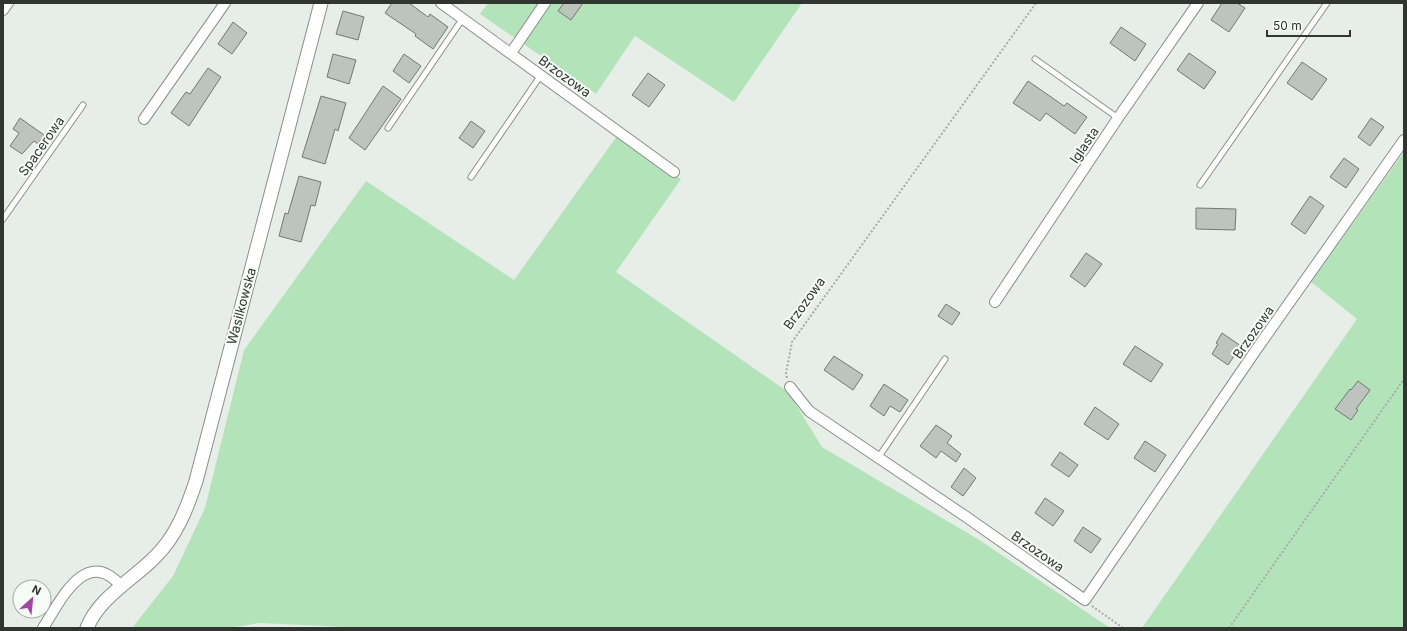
<svg xmlns="http://www.w3.org/2000/svg" width="1407" height="631" font-family="Inter,sans-serif">
  <style>
    .green { fill: #b3e4b9 }
    .building { fill: #bdc4be; stroke: #727872 }
    .lines { fill: none; stroke-linecap: round; stroke-linejoin: round }
    .service-casing { stroke: #898f89; stroke-width: 7 }
    .minor-casing { stroke: #898f89; stroke-width: 12 }
    .tertiary-casing { stroke: #898f89; stroke-width: 15 }
    .path { stroke: #a6aca7; stroke-width: 2; stroke-dasharray: 2 2; stroke-linecap: butt }
    .service { stroke: #fff; stroke-width: 5 }
    .minor { stroke: #fff; stroke-width: 10 }
    .tertiary { stroke: #fff; stroke-width: 13 }
    .labels { text-anchor: middle; stroke-width: 4; stroke-linejoin: round; paint-order: stroke }
    .street-label { font-size: 13px; fill: #313431; stroke: #f5fcf5 }
  </style>
  <rect width="100%" height="100%" fill="#e7eee8"/>
  <path class="green" d="M488 3H802L734 102 635 36 596 94 480 14Z
    M617 136 681 179 616 272 788 392 822 447 981 541 1110 628H365L259 623 230 628H132L173 576 205 508 244 350 366 181 514 280Z
    M1404 152V628H1142L1357 319 1311 282Z"/>
  <path class="building" d="M392 3H409L428 17 430 14 448 27 433 49 415 36 416 34 385 13Z
    M564 3H583L571 20 558 11Z
    M1222 3H1237L1245 8 1229 32 1211 20Z
    M343 11 364 17 358 40 336 34Z
    M233 22 247 33 232 54 218 44Z
    M1121 27 1146 44 1135 61 1110 43Z
    M1189 53 1216 72 1204 89 1177 70Z
    M333 54 356 60 349 84 327 77Z
    M404 54 421 66 409 83 393 71Z
    M1302 62 1327 79 1312 100 1287 83Z
    M208 68 221 77 189 126 171 113 186 92 190 94Z
    M648 73 665 85 649 107 632 95Z
    M1028 81 1064 106 1067 103 1087 117 1075 134 1046 113 1040 121 1013 103Z
    M383 86 401 99 365 150 349 138Z
    M321 96 346 103 338 131 335 129 325 164 302 157Z
    M20 118 44 135 38 144 34 141 22 154 10 146 19 133 13 129Z
    M1371 118 1384 127 1370 146 1358 137Z
    M471 121 485 131 473 148 459 138Z
    M1344 158 1359 169 1346 188 1330 177Z
    M299 176 321 182 315 206 311 205 301 242 279 236 285 213 288 214Z
    M1310 196 1324 206 1305 234 1291 224Z
    M1196 208 1236 209 1235 230 1196 229Z
    M1086 253 1102 264 1085 287 1070 276Z
    M946 304 960 313 952 325 938 316Z
    M1222 333 1241 346 1228 365 1212 354 1218 344 1216 343Z
    M1135 346 1163 364 1151 382 1123 364Z
    M834 356 863 375 853 390 824 370Z
    M1358 381 1370 390 1356 409 1358 410 1351 420 1335 409 1350 389 1351 390Z
    M884 384 908 400 900 412 890 406 884 416 870 406Z
    M1095 407 1119 424 1108 440 1084 424Z
    M936 425 952 436 947 443 961 454 956 462 941 451 936 458 920 446Z
    M1145 441 1166 455 1155 472 1134 458Z
    M1060 452 1078 465 1069 477 1051 465Z
    M964 468 976 478 963 496 951 487Z
    M1045 498 1064 511 1053 526 1035 513Z
    M1083 527 1101 539 1091 553 1074 541Z"/>
  <g class="lines">
    <g class="service-casing">
      <path id="service" d="M1035 59 1118 118
        M388 128 463 18
        M471 177 541 75
        M1200 185 1327 3
        M3 219 83 105
        M878 458 945 359"/>
    </g>
    <g class="minor-casing">
      <path id="minor" d="M441 3 674 172
        M3 10 8 3
        M511 53 545 3
        M144 119 225 3
        M995 302 1118 118 1198 3
        M790 387 809 411 965 516 1085 600 1256 350 1404 140
        M43 628C61 600 86 545 122 587"/>
    </g>
    <g class="tertiary-casing">
      <path id="tertiary" d="M87 628C99 597 134 579 156 556 177 535 187 508 196 481L321 3"/>
    </g>
    <path class="path" d="M787 378 786 373 792 342 1036 3
      M1092 606 1123 628
      M1229 628 1404 379"/>
    <use href="#service" class="service"/>
    <use href="#minor" class="minor"/>
    <use href="#tertiary" class="tertiary"/>
  </g>
  <g class="labels">
    <g class="street-label">
      <text transform="translate(565 76) rotate(36)" y="5">Brzozowa</text>
      <text transform="translate(1084 145) rotate(-56)" y="5">Iglasta</text>
      <text transform="translate(41 146) rotate(-55)" y="5">Spacerowa</text>
      <text transform="translate(804 303) rotate(-54)" y="5">Brzozowa</text>
      <text transform="translate(241 306) rotate(-75)" y="5">Wasilkowska</text>
      <text transform="translate(1253 332) rotate(-55)" y="5">Brzozowa</text>
      <text transform="translate(1038 551) rotate(35)" y="5">Brzozowa</text>
    </g>
  </g>
  <rect width="1407" height="631" fill="none" stroke="#313431" stroke-width="8"/>
  <g transform="translate(32 599) rotate(27)"><circle r="19" fill="#f5fcf5" stroke="#a7aca7"/>
  <path d="M0-3L7 15L0 10L-7 15Z" fill="#a641a5"/>
  <text y="-6" font-size="11" font-weight="bold" text-anchor="middle" fill="#313431">N</text>
  </g>
  <path d="M1267 30v6h83v-6" fill="none" stroke="#313431" stroke-width="2"/>
  <text x="1273" y="30" font-size="12" fill="#313431" stroke="#f5fcf5" stroke-width="3" paint-order="stroke">50 m</text>
</svg>
